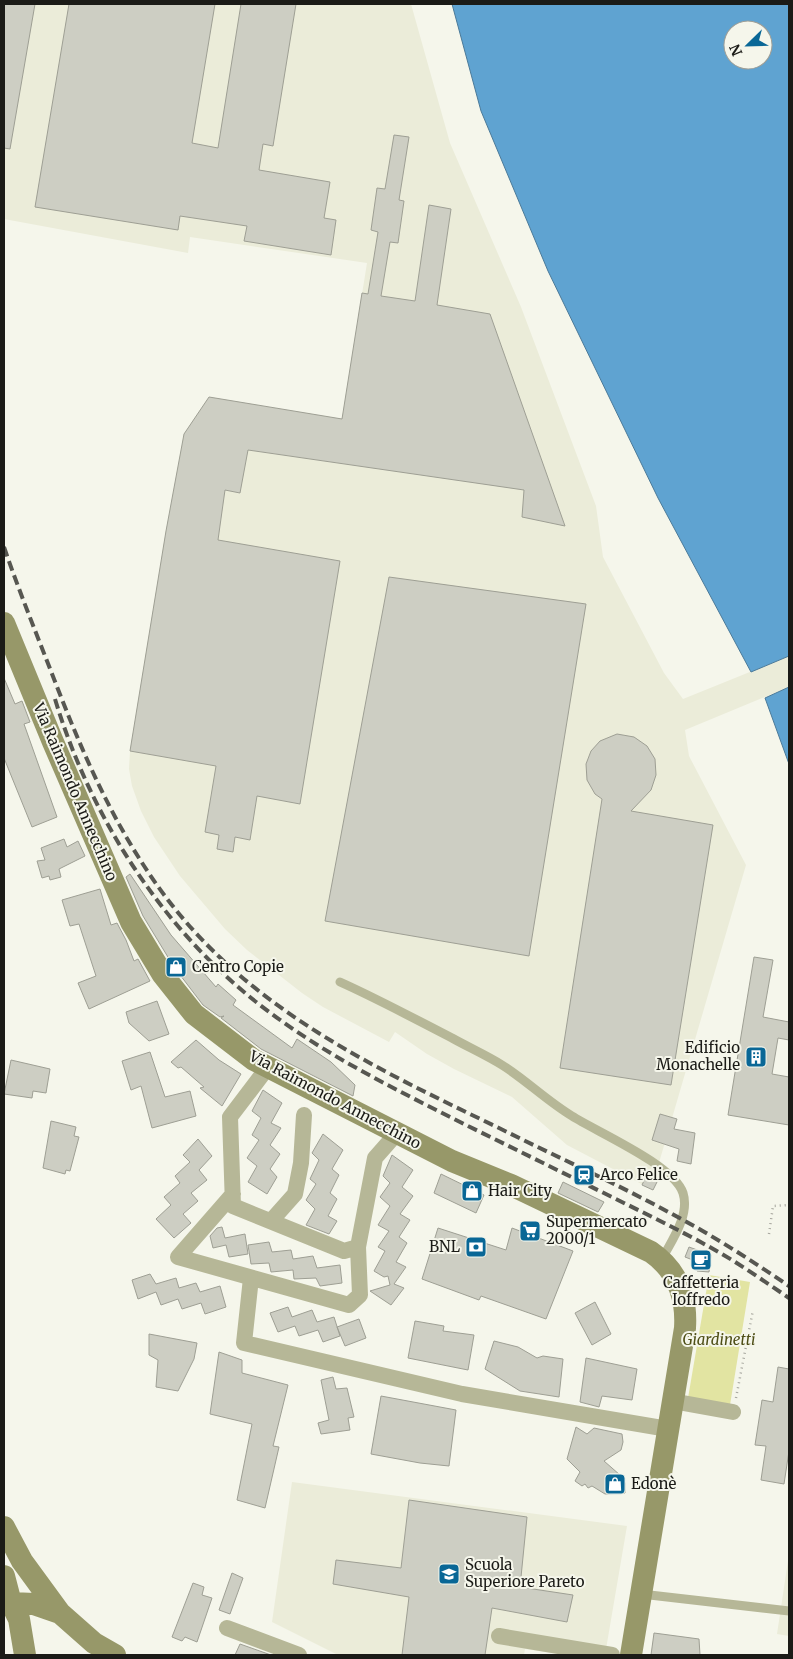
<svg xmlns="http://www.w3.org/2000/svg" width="793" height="1659" font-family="Merriweather,serif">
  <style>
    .built { fill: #ebecd9 }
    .green { fill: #e2e4a2 }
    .water { fill: #5fa3d1; stroke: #4b7a99; fill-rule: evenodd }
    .building { fill: #cdcec3; stroke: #9e9f94 }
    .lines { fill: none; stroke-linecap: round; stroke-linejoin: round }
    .path { stroke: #a5a59d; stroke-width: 2.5; stroke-dasharray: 1 4; stroke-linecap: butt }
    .lane { stroke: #b6b797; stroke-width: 9 }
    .street { stroke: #b6b797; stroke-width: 16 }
    .secondary { stroke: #979869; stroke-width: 22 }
    .rail { stroke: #575751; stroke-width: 4; stroke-dasharray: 10 5; stroke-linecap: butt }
    .labels { text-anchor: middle; stroke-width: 4; stroke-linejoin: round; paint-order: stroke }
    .street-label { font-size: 15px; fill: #1b1b17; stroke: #f5f6eb }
    .poi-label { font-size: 15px; fill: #1b1b17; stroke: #f5f6eb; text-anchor: start }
    .park-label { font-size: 15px; font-style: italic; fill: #4e4e16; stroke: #f5f6eb }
  </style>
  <rect width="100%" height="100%" fill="#f5f6eb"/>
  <path class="built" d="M4 4H411L450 143 521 307 596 506 603 557 664 673 683 699 789 656V687L685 730 689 756 746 865 656 1173 660 1175 653 1190 567 1145 512 1097 454 1069 427 1054 395 1032 389 1042 323 1007 302 993 247 950 225 929 180 876 154 837 141 811 132 786 129 769 130 751 166 531 184 434 209 397 342 419 367 263 190 237 188 253 4 219Z
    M292 1482 627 1526 605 1655H565L525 1649 524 1655H338L272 1622Z
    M789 1554V1636L777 1634Z"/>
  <path class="green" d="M709 1275 750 1282 730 1405 688 1398Z"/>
  <path class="water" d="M452 4H789V656L751 672 658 498 548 271 481 111ZM733 30H763V60H733Z
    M789 687V764L765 698Z"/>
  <path class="building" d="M4 4H35L10 149 4 148Z
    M69 4H215L192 143 218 148 241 4H296L273 146 263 144 259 170 330 182 324 218 336 220 331 255 244 241 247 226 180 216 178 230 35 207Z
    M394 135 409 137 399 200 404 201 398 243 390 242 381 296 415 301 429 205 451 209 437 305 490 314 565 526 522 517 524 490 248 450 240 493 225 490 218 540 340 561 300 804 257 796 250 840 235 837 233 852 217 849 219 835 205 832 216 766 130 751 166 531 184 434 209 397 342 419 362 293 368 294 378 232 371 230 377 188 385 189Z
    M389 577 586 604 529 956 325 921Z
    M4 678 15 704 22 701 30 722 24 724 57 817 32 827 4 758Z
    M617 734 634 737 647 746 655 759 656 775 651 790 631 811 713 825 671 1085 560 1068 602 799 595 794 587 780 586 764 591 751 600 741Z
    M64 839 67 847 78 841 85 856 59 869 61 877 50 880 49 876 42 878 37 861 45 860 41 848Z
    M130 874 171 935 216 987 218 984 236 1000 233 1005 292 1048 297 1039 331 1062 355 1085 353 1096 261 1049 221 1018 224 1016 220 1017 203 1005 174 967 143 916 126 877Z
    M100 889 111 925 117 923 126 940 134 961 138 959 150 981 89 1009 78 983 96 976 79 924 70 926 62 900Z
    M754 957 773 960 763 1017 789 1022V1040L778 1038 772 1074 789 1077V1125L728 1115Z
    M157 1001 169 1034 149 1041 129 1023 126 1012Z
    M196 1040 219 1060 241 1074 222 1106 200 1088 204 1087 181 1067 178 1068 171 1062Z
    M150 1052 165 1097 190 1091 196 1116 152 1128 141 1086 131 1090 122 1061Z
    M11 1060 50 1069 46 1093 33 1091 32 1098 4 1094Z
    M263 1090 282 1103 271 1123 281 1128 270 1145 280 1154 270 1169 277 1177 267 1194 248 1182 257 1166 247 1158 259 1140 252 1135 261 1118 252 1111Z
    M660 1114 677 1119 674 1129 695 1133 691 1164 677 1161 679 1149 652 1140Z
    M51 1121 76 1127 74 1136 79 1137 70 1171 66 1170 65 1174 43 1168Z
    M323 1134 343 1150 332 1169 339 1175 330 1193 337 1199 328 1216 337 1221 329 1234 306 1225 315 1209 306 1200 316 1184 310 1179 319 1160 312 1153Z
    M198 1139 212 1156 199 1170 207 1180 191 1193 198 1201 183 1214 191 1223 174 1238 156 1219 171 1205 164 1197 180 1183 175 1176 190 1162 183 1155Z
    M392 1155 413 1170 402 1187 413 1196 400 1214 410 1220 399 1237 407 1243 396 1262 406 1267 394 1284 404 1288 391 1305 370 1291 390 1285 388 1276 384 1277 374 1271 385 1251 378 1247 389 1231 378 1225 390 1206 380 1197 390 1183 383 1176Z
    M649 1170 660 1176 653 1190 642 1185Z
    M441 1174 484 1195 476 1213 434 1193Z
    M563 1182 604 1202 598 1212 558 1193Z
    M222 1227 225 1238 245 1234 248 1254 229 1257 226 1245 213 1248 210 1236 217 1228Z
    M438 1228 506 1250 512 1228 573 1251 546 1319 481 1296 479 1300 422 1279Z
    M269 1242 272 1252 291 1250 293 1259 313 1256 317 1268 340 1265 342 1283 320 1286 316 1278 294 1279 293 1270 271 1272 269 1263 251 1264 248 1245Z
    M689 1247 711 1255 709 1272 697 1271 698 1262 685 1257Z
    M150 1274 156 1284 176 1278 179 1288 196 1283 200 1292 220 1286 226 1307 205 1314 201 1303 182 1309 178 1299 161 1305 156 1292 138 1299 132 1280Z
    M595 1302 611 1334 592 1345 575 1313Z
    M288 1307 292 1317 312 1310 317 1322 334 1317 340 1336 323 1342 318 1330 299 1336 295 1326 278 1332 270 1313Z
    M359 1319 366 1338 345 1346 337 1327Z
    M415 1321 444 1326 443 1331 474 1335 468 1370 408 1358Z
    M149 1334 197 1343 194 1359 178 1391 156 1387 158 1360 149 1355Z
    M494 1341 518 1347 537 1358 543 1356 563 1359 559 1397 520 1391 485 1369Z
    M219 1352 242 1360V1373L288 1385 273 1446 279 1447 265 1508 237 1500 252 1424 210 1414Z
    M586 1358 637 1369 632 1400 602 1396 599 1407 580 1402Z
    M778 1367 789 1369V1451L784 1484 761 1480 766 1446 755 1445 762 1400 773 1402Z
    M333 1377 336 1389 347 1388 354 1417 348 1418 350 1430 321 1434 318 1423 329 1420 321 1380Z
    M381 1396 456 1410 449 1466 420 1463 371 1454Z
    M576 1427 587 1434 594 1428 622 1434 623 1442 621 1450 604 1461 620 1475 625 1483V1493L605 1494 592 1486 588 1488 585 1484 582 1486 575 1481 580 1472 567 1459Z
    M409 1500 527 1517 520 1587 573 1595 567 1622 492 1608 485 1655H402L409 1597 333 1584 336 1560 401 1568Z
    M232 1573 243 1578 230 1614 219 1610Z
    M193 1583 204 1587 202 1595 212 1598 197 1642 185 1637 182 1641 172 1637Z
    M654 1633 699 1639 700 1655H651Z
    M240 1644 271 1655H235Z"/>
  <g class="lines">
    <path class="path" d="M769 1234 773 1206 789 1205
      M736 1398 753 1310"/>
    <path class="lane" d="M340 982C378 999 415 1019 452 1038 468 1047 486 1055 502 1065 526 1080 547 1101 572 1116 597 1132 674 1165 683 1193 690 1215 672 1240 662 1259
      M641 1594 789 1611"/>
    <path class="street" d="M268 1067 230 1117 233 1206 344 1251 358 1247 375 1158 397 1133
      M233 1194 178 1257 349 1305 360 1295 358 1247
      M271 1221 295 1194 301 1163 304 1115
      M251 1278 244 1343 462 1394 668 1429
      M672 1401 733 1412
      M227 1628 299 1655
      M499 1636 612 1655"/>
    <path class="secondary" d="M4 623 53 742 131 922 163 975 194 1014 254 1060 452 1161 511 1185 651 1252C677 1270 687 1296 685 1328L631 1655
      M4 1527 22 1561 60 1613
      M4 1576 11 1603 19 1619 25 1655
      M11 1603 34 1604 60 1613 94 1643 115 1655"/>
    <path class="rail" d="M4 547C19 591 37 635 54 679 84 757 117 833 168 900 254 1012 377 1069 501 1129 561 1159 624 1187 683 1220 720 1240 755 1263 789 1286
      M55 699C92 822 168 938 272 1014 332 1059 401 1092 468 1126 517 1150 565 1174 614 1198 654 1218 694 1237 732 1260 751 1272 770 1285 789 1298"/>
  </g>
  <defs>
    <g id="shop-square" transform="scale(1.125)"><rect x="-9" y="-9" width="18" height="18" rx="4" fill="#096796" stroke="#f5f6eb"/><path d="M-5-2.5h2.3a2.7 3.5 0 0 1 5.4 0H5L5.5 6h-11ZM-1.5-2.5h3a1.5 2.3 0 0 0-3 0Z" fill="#fff"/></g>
    <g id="building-square" transform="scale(1.125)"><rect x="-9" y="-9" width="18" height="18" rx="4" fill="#096796" stroke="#f5f6eb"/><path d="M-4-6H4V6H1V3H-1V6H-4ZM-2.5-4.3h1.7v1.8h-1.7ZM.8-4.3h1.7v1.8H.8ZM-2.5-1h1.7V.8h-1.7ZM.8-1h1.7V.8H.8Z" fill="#fff"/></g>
    <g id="station-square" transform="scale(1.125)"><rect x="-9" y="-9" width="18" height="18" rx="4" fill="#096796" stroke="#f5f6eb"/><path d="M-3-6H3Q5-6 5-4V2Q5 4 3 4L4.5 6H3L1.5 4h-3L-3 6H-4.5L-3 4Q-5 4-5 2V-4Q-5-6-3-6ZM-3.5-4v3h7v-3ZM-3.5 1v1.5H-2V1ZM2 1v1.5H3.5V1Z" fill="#fff"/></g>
    <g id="supermarket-square" transform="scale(1.125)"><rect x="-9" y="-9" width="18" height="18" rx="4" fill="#096796" stroke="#f5f6eb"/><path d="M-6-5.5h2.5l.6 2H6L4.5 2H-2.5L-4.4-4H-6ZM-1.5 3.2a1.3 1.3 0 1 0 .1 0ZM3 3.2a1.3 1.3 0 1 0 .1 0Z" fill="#fff"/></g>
    <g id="bank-square" transform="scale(1.125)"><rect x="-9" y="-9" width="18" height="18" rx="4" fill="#096796" stroke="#f5f6eb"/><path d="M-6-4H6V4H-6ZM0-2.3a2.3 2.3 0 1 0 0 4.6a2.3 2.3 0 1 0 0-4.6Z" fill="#fff"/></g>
    <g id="cafe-square" transform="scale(1.125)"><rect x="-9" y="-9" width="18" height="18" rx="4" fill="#096796" stroke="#f5f6eb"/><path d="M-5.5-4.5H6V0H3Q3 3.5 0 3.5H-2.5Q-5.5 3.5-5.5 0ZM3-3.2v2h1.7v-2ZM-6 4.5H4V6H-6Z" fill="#fff"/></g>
    <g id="school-square" transform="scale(1.125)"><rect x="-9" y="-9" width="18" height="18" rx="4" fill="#096796" stroke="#f5f6eb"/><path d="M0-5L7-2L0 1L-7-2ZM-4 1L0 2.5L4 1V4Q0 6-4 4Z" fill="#fff"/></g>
  </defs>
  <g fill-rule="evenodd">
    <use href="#shop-square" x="176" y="967"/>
    <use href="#building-square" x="756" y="1057"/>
    <use href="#station-square" x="584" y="1175"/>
    <use href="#shop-square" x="472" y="1191"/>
    <use href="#supermarket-square" x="530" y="1231"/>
    <use href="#bank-square" x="476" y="1247"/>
    <use href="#cafe-square" x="701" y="1260"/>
    <use href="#shop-square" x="615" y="1484"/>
    <use href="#school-square" x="449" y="1574"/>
  </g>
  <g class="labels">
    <g class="street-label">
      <text transform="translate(75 792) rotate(67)" y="5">Via Raimondo Annecchino</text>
      <text transform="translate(335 1100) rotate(28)" y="5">Via Raimondo Annecchino</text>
    </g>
    <g class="poi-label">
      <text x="192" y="972">Centro Copie</text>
      <text x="740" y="1053" text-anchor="end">Edificio<tspan x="740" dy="17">Monachelle</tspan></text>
      <text x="600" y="1180">Arco Felice</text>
      <text x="488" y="1196">Hair City</text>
      <text x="546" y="1227">Supermercato<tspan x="546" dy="17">2000/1</tspan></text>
      <text x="460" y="1252" text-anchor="end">BNL</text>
      <text x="701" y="1288" text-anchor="middle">Caffetteria<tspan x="701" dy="17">Ioffredo</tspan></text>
      <text x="631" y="1489">Edonè</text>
      <text x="465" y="1570">Scuola<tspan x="465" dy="17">Superiore Pareto</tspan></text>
    </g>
    <g class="park-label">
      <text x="719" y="1345">Giardinetti</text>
    </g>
  </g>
  <rect width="793" height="1659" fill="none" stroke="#1b1b17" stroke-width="10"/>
  <g transform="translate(748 45) rotate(247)"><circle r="24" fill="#f5f6eb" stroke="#9e9e96"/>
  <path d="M0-4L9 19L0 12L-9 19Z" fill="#096796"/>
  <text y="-8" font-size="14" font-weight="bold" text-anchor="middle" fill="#1b1b17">N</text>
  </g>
</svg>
